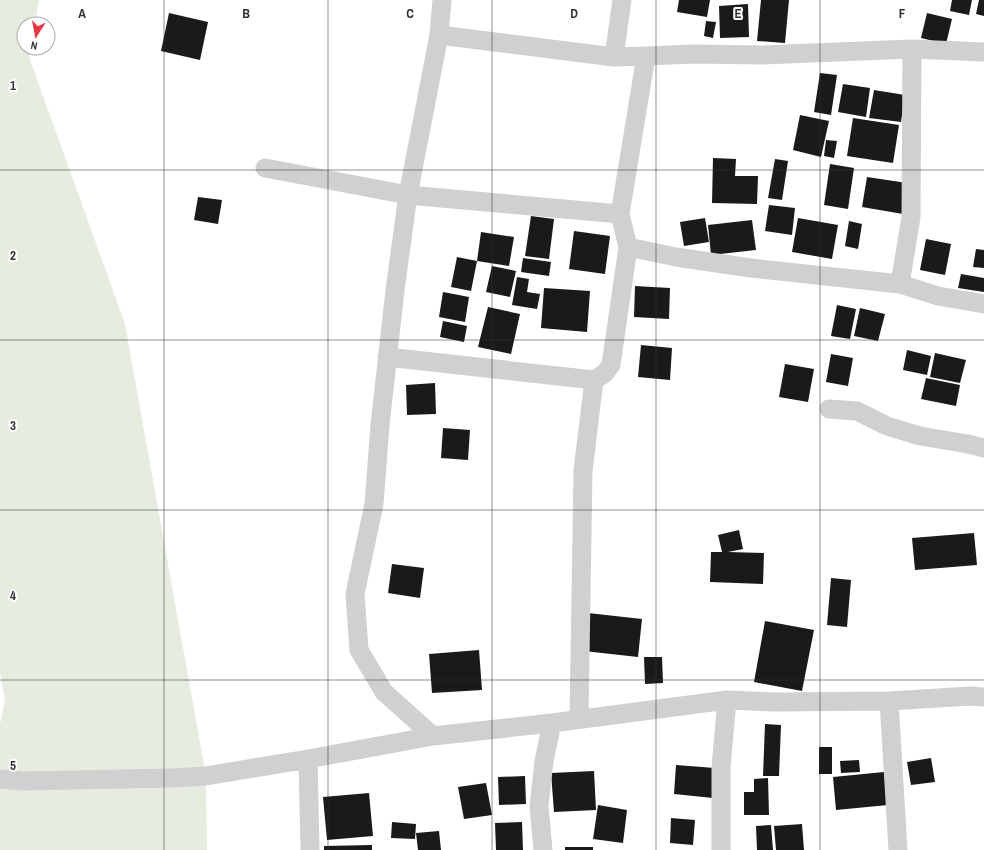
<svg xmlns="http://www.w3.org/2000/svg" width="984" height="850" font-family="'Archivo Narrow',sans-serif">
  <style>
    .green { fill: #e6ecdf }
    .building { fill: #1a1a1a }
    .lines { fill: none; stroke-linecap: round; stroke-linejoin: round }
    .street { stroke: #d0d0d0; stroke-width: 19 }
    .grid { fill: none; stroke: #333; stroke-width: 1; stroke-opacity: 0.55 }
    .grid-label { font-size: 13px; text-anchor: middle; font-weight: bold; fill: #333; stroke: #fff; stroke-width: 4; stroke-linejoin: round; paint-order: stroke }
  </style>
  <rect width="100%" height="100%" fill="#fff"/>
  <path class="green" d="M0 0H39L35 24H24V48H31L29 57 125 324 206 776 207 850H0V724L5 700 0 672Z"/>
  <path class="building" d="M679 0H710L707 17 677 12Z
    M761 0H789L785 43 757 41Z
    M952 0H972L969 15 950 11Z
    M979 0H984V16L976 14Z
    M748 4 749 37 720 38 719 6Z
    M169 13 208 22 200 60 161 51Z
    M927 13 952 19 946 44 921 38Z
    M706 21 716 22 713 38 704 36Z
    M820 73 837 75 831 115 814 112Z
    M843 84 870 88 866 117 838 112Z
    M874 90 905 95 901 122 869 118Z
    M800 115 829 121 821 157 793 150Z
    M853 118 899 125 893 163 847 156Z
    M826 140 837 141 834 158 824 156Z
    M713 158 736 159 735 176H758L757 204 712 203Z
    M775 159 788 161 782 200 768 198Z
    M830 164 854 168 848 209 824 205Z
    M867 177 907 183 903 214 862 207Z
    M198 197 222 200 218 224 194 220Z
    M769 205 795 208 792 235 765 231Z
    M531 216 554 219 549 259 525 256Z
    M705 218 709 242 684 246 680 222Z
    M798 218 838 225 832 259 792 252Z
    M752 220 756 250 711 255 708 225Z
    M849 221 862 224 858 249 845 246Z
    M574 231 610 236 605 274 569 269Z
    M481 232 514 237 509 266 477 261Z
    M926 239 951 244 945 275 920 270Z
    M976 249 984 250V268L973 267Z
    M457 257 477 261 471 291 451 287Z
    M523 258 551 262 549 276 521 272Z
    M492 266 516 271 510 297 486 292Z
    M961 274 984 278V292L958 288Z
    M517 277 529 279 527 292 540 294 537 309 512 305Z
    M635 286 670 288 669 319 634 317Z
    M544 288 590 291 587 332 541 328Z
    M443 292 469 297 465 322 439 317Z
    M837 305 856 309 850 339 831 336Z
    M488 307 520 314 511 354 478 347Z
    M860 308 885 314 878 341 854 336Z
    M443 321 467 326 464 342 440 337Z
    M641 345 672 348 670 380 638 377Z
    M907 350 931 356 927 375 903 370Z
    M935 353 966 360 960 383 930 377Z
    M831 354 853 358 848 386 826 382Z
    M785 364 814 369 808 402 779 397Z
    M926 378 960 385 956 406 921 399Z
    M435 383 436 414 407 415 406 385Z
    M443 428 470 430 468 460 441 458Z
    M739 530 743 549 728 552 764 553 763 584 710 582 711 552H722L718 535Z
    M974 533 977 565 915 570 912 538Z
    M392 564 424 568 420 598 388 593Z
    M831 578 851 580 847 627 827 625Z
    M588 613 642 619 638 657 584 651Z
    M765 621 814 630 802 691 754 682Z
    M479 650 482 690 432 693 429 654Z
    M644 657H662L663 683 645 684Z
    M765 724 781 725 779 776H763Z
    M819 747H832V774H819Z
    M931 758 935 782 911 785 907 762Z
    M859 760 860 772 841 773 840 761Z
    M676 765 715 768 713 798 674 794Z
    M594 771 596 810 554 812 551 773Z
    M884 772 888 805 836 810 833 777Z
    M525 776 526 804 499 805 498 777Z
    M768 778 769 815H744V792H754V779Z
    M486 783 492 815 464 819 458 787Z
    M369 793 373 836 327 840 323 797Z
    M598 805 627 810 623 843 593 839Z
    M671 818 695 820 693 845 670 843Z
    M392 822 416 824 415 839 391 838Z
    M522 822 523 850H496L495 823Z
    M802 824 804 850H776L774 826Z
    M771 825 773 850H757L756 826Z
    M439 831 441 850H418L416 833Z
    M372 845V850H324V846Z
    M565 847H593V850H565Z"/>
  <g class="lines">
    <path class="street" d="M442 0 439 35 408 195 395 290 380 425 374 504 355 594 359 650 384 692 433 736 552 723 727 700 776 702 889 701 971 696 984 697
      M439 35 614 57 646 56
      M984 52 912 49 762 55 694 54 646 56 620 214 628 247 676 257 751 268 900 284 938 296 984 304
      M614 57 622 0
      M265 168 408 195 620 214
      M900 284 911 217 912 49
      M387 357 594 380 604 374 611 365 628 247
      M829 409 857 411 887 426 920 436 968 444 984 448
      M889 701 898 850
      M579 719 583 471 594 380
      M308 759 310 850
      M0 779 23 781 172 778 206 776 308 759 433 736
      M543 850 539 806 544 761 552 723
      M721 850V767L727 700"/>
  </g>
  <path class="grid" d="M164 0V850M328 0V850M492 0V850M656 0V850M820 0V850M0 170H984M0 340H984M0 510H984M0 680H984"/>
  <g class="grid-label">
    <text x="82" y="18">A</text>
    <text x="246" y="18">B</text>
    <text x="410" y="18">C</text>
    <text x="574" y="18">D</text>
    <text x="738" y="18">E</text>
    <text x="902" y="18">F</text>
    <text x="13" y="90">1</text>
    <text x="13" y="260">2</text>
    <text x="13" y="430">3</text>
    <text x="13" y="600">4</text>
    <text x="13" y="770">5</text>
  </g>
  <g transform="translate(36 36) rotate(191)"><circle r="19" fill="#ffffff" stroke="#adadad"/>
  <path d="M0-3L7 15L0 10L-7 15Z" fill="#e63946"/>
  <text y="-6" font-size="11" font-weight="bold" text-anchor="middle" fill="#333333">N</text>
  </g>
</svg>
